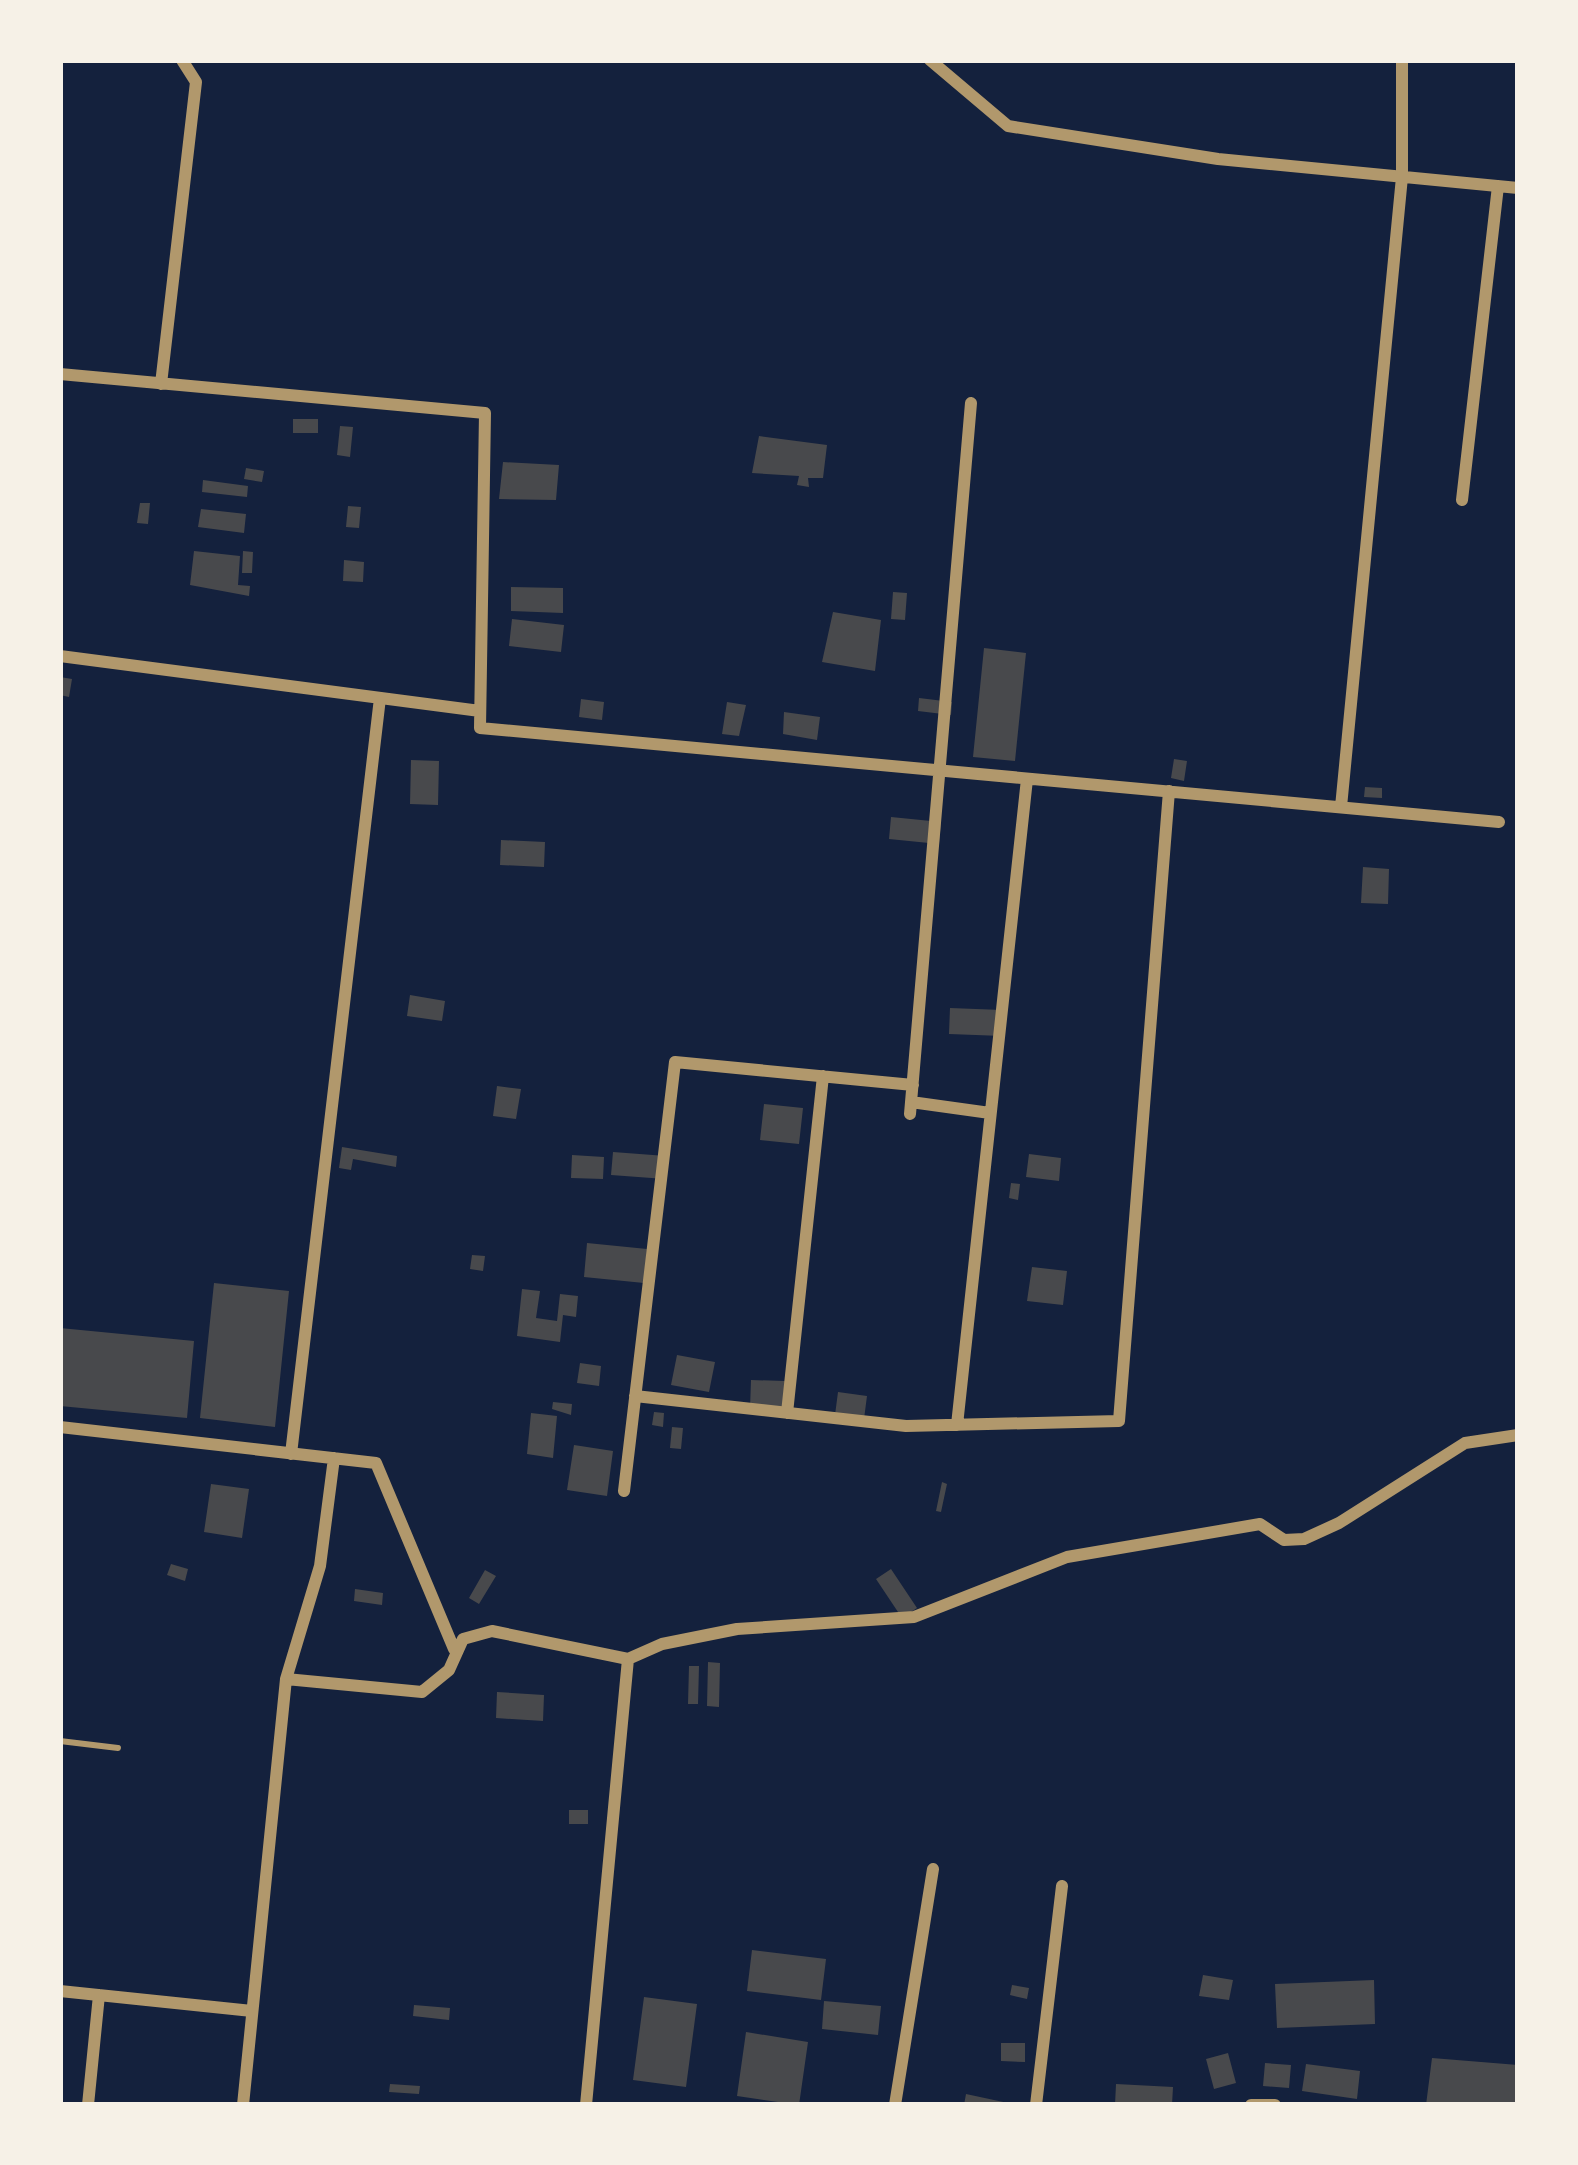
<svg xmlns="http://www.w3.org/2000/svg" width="1578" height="2165" font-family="Manrope,sans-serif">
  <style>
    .building { fill: #48494c }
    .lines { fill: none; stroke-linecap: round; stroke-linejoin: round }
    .service { stroke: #b1986c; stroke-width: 6 }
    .minor { stroke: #b1986c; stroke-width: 12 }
  </style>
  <rect width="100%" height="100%" fill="#14213d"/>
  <path class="building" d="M293 419H318V433H293Z
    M340 426 353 427 350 457 337 455Z
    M759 436 827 445 823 478H808L809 487 797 485 799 476 752 473Z
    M503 462 559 465 556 500 499 499Z
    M246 468 264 471 262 482 244 479Z
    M203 480 248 486 247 497 202 492Z
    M140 503H150L148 524 137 523Z
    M348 506 361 507 359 528 346 527Z
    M201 509 246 514 244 533 198 527Z
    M194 551 240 556 238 585 250 586 249 596 190 585Z
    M243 551 253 552 252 573H242Z
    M344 560 364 562 363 582 343 581Z
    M511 587 563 588V613L511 611Z
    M893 592 907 593 905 620 891 619Z
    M833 612 881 620 875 671 822 662Z
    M512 619 564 625 561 652 509 646Z
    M984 648 1026 653 1015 761 973 757Z
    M60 677 72 679 69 697 60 695Z
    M919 698 952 702 951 715 918 711Z
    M581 699 604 702 602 720 579 717Z
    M727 702 746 705 739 736 722 734Z
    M784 712 820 717 817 740 783 734Z
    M1174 759 1187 761 1184 781 1171 778Z
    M411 760 439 761 438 805 410 804Z
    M1365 787 1382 788V798L1364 797Z
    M891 817 941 822 939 844 889 839Z
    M501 840 545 842 544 867 500 865Z
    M1363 867 1389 869 1388 904 1361 903Z
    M410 995 445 1001 442 1021 407 1016Z
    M950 1008 1002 1010V1036L949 1034Z
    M497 1086 521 1089 516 1119 493 1116Z
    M764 1104 803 1108 799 1144 760 1140Z
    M342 1147 397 1156 396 1167 353 1159 351 1170 339 1168Z
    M613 1152 666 1156 665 1179 611 1175Z
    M1029 1154 1061 1158 1059 1181 1026 1177Z
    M572 1155 604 1157 603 1179 571 1178Z
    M1011 1183 1020 1184 1018 1200 1009 1198Z
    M587 1243 647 1249 644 1283 584 1277Z
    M472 1255 485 1256 483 1271 470 1269Z
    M1032 1267 1067 1271 1063 1305 1027 1301Z
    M214 1283 289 1291 275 1427 200 1418Z
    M522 1289 540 1291 536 1318 557 1321 560 1294 578 1296 576 1317 563 1315 560 1342 517 1336Z
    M60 1328 194 1341 187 1418 60 1406Z
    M677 1355 715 1362 709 1392 671 1385Z
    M580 1363 601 1366 599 1386 577 1383Z
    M751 1380 785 1381 784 1411 750 1409Z
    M838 1392 867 1396 864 1419 835 1415Z
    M553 1402 572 1404 571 1415 552 1409Z
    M654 1412 664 1413 663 1427 652 1425Z
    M531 1413 557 1416 553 1458 527 1454Z
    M672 1427 683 1428 681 1449 670 1448Z
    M574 1445 613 1451 607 1496 567 1490Z
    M942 1482 947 1484 941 1512 936 1511Z
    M211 1484 249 1489 242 1538 204 1532Z
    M171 1564 188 1569 185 1581 167 1575Z
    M891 1569 917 1608 902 1618 876 1579Z
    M485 1570 496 1576 479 1604 469 1598Z
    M355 1589 383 1593 382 1605 354 1601Z
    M708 1662 720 1663 719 1707 707 1706Z
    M689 1666H699L698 1704H688Z
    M497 1692 544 1695 543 1721 496 1718Z
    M569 1810H588V1824H569Z
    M752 1950 826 1959 821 2000 747 1991Z
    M1203 1975 1233 1980 1229 2000 1199 1996Z
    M1374 1980 1375 2024 1277 2028 1275 1984Z
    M1012 1985 1029 1988 1027 1999 1010 1995Z
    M644 1997 697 2004 686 2087 633 2080Z
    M824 2001 881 2006 878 2035 822 2029Z
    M414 2005 450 2008 449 2020 413 2016Z
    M746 2032 808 2042 799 2105 737 2096Z
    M1001 2043H1025V2062L1001 2061Z
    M1228 2053 1236 2083 1214 2089 1206 2059Z
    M1432 2058 1518 2065V2105H1426Z
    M1265 2063 1291 2065 1289 2088 1263 2086Z
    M1306 2064 1360 2071 1357 2099 1302 2091Z
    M390 2084 420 2086 419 2094 389 2092Z
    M1116 2084 1173 2087 1172 2105H1115Z
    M966 2094 1008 2103V2105H964Z"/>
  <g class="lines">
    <path class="service" d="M60 1741 118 1748"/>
    <path class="minor" d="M930 60 1008 126 1218 159 1518 188
      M60 374 485 413 480 728 1499 822
      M161 384 196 82 182 60
      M1462 500 1498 186
      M60 656 480 711
      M1341 807 1402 177V60
      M911 1102 990 1113
      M910 1114 971 403
      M635 1396 906 1426 1119 1421 1169 791
      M787 1413 823 1076
      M957 1425 1027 779
      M60 1427 376 1463 454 1649
      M291 1454 380 698
      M624 1491 675 1062 913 1085
      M286 1679 422 1692 449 1670 463 1639 492 1631 628 1659 662 1644 737 1629 914 1617 1067 1557 1260 1524 1284 1540 1304 1539 1339 1523 1465 1443 1518 1435
      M60 1991 252 2011
      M88 2105 99 1995
      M243 2105 286 1679 320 1566 334 1458
      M586 2105 628 1659
      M895 2105 933 1869
      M1036 2105 1062 1886
      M1251 2105H1275"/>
  </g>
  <rect width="1578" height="2165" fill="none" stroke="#f6f1e7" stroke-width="126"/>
</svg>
